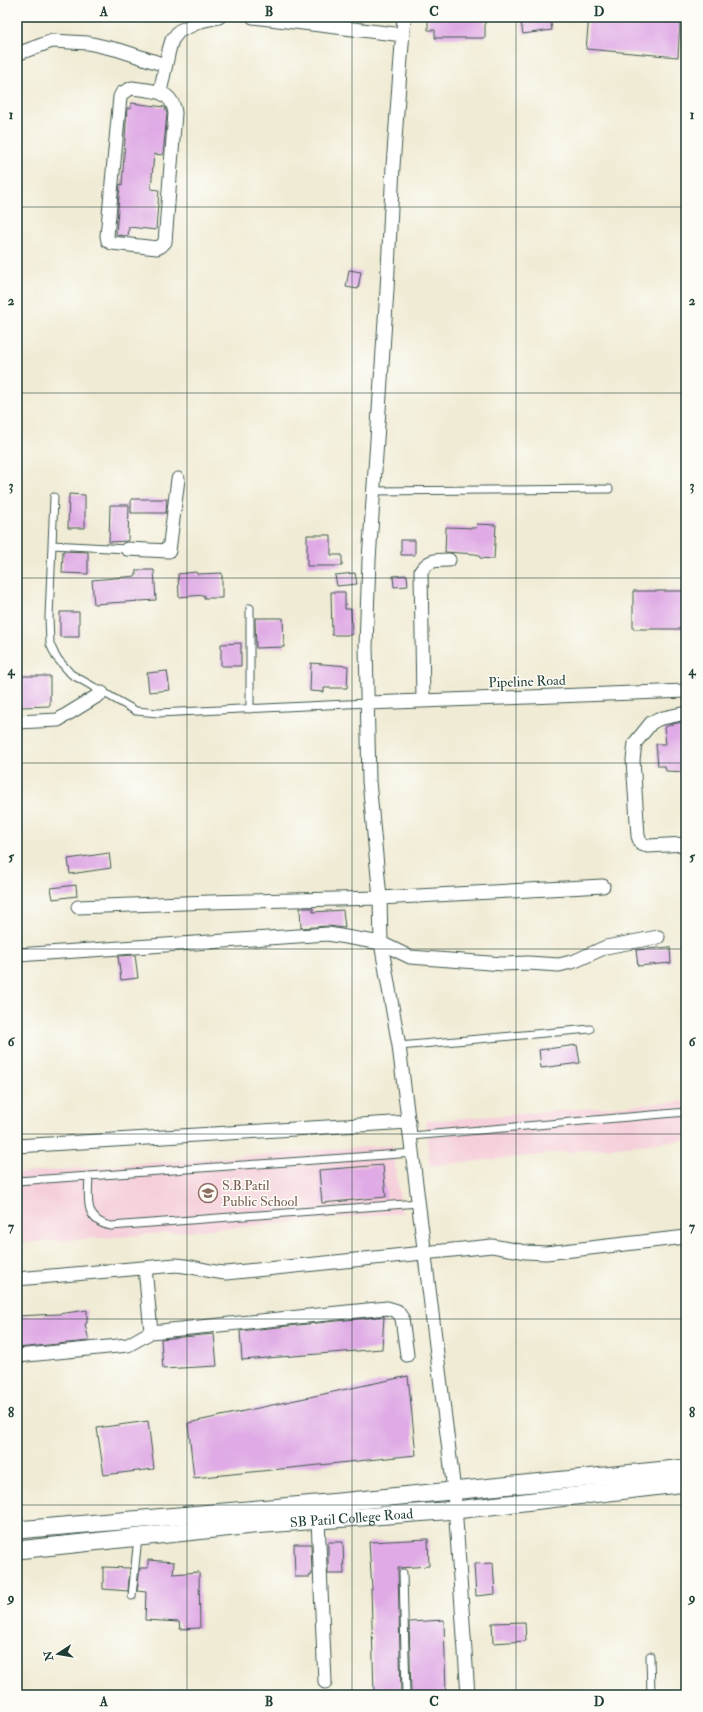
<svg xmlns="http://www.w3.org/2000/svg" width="703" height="1712" font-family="'IM FELL Double Pica',serif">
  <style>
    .built { fill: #f5cfda }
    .building { fill: #dfaae5 }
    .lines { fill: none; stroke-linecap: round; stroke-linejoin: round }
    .service-casing { stroke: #3e574c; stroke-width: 9 }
    .minor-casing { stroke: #3e574c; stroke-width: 15 }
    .tertiary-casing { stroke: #3e574c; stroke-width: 19 }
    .service { stroke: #fff; stroke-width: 7 }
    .minor { stroke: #fff; stroke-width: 13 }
    .tertiary { stroke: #fff; stroke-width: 17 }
    .grid { fill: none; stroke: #1f3d34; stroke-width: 1; stroke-opacity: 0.55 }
    .labels { text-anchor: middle; stroke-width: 3; stroke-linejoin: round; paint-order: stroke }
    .street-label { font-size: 14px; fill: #1f3d34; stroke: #fdfcf7 }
    .education-label { font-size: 14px; fill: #785e54; stroke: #fdfcf7; text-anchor: start }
    .neatline { fill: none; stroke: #1f3d34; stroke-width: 1.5 }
    .grid-label { font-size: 13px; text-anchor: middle; font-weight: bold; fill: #1f3d34 }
  </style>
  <rect width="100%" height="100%" fill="#fdfcf7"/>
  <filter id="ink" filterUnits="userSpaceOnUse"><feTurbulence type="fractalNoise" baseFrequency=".025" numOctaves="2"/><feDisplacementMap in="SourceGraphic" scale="8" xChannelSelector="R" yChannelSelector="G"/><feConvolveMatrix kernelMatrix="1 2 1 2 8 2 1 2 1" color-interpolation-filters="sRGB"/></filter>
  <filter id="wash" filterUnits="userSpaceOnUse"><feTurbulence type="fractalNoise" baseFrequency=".012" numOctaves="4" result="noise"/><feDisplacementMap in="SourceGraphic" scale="16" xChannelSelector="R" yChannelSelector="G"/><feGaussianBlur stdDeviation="0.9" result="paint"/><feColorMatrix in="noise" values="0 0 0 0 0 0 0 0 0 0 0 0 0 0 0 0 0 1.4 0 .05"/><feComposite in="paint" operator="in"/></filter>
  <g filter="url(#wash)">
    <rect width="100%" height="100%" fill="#f0ebd4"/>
    <path class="built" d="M686 1101V1140L430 1166 425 1121Z
      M392 1145 402 1213 118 1237 17 1243V1173Z"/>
    <g id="blocks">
      <path class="building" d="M428 17 485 18V38H435V30H428Z
        M520 17H550L552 30 523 34Z
        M589 17H611L680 23 678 57 586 49Z
        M131 103 165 107 167 114 163 155 154 154 151 189 159 190 156 230 129 227 128 236 116 235 120 184 122 185 127 108 131 109Z
        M349 270 361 272 358 289 346 287Z
        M69 494 85 495V528H68Z
        M131 499H167L166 513H131Z
        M110 505H129L128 541 109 542Z
        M477 524 496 525 494 559 480 558 479 555 475 554 445 552 446 527 476 528Z
        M307 535H331V555H342V566H307Z
        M401 540H415V555H401Z
        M63 551 88 552V574L62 573Z
        M136 570H154L156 600 94 604 92 580 136 576Z
        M196 572 197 574 222 573V598H204V595L179 597 178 574Z
        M355 573 357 584 337 586 335 575Z
        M407 575 408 586 394 587 393 576Z
        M633 591H686V629H633Z
        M331 592H345V609H351L352 635H332Z
        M60 612H79V637H60Z
        M255 618H283L284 647 256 648Z
        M241 643V666H221V644Z
        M311 663 348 666 347 688H324V692L310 691Z
        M167 671 170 690 149 692 147 673Z
        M20 676H50V706L21 707Z
        M686 721V772L666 771 665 766H658L656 744H666L664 728 669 725Z
        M109 853 111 868 70 874 68 859Z
        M76 885 77 896 53 899 51 888Z
        M300 908H313V912L343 910 345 928 328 926 301 928Z
        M670 947 671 963 638 966 636 950Z
        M135 955 138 978 121 980 118 956Z
        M577 1045 580 1063 541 1068 539 1050Z
        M383 1165 386 1197 322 1203 319 1170Z
        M87 1310V1323L85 1324 89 1341 17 1348V1316L58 1314Z
        M384 1316 382 1349 242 1360 240 1331Z
        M214 1334 217 1366 163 1369 161 1339Z
        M408 1376 416 1455 194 1478 188 1423Z
        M148 1421 154 1469 104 1475 97 1428Z
        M428 1539 429 1566 398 1568 401 1695H374L371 1589H372L369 1542Z
        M328 1542H343L344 1574H328Z
        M294 1544H311L312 1575H310V1577H295Z
        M148 1560 174 1562 173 1574 199 1572 200 1628 180 1629 179 1622 145 1620 146 1592 137 1591 140 1568H148Z
        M493 1563 495 1594 476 1596 474 1564Z
        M103 1567 130 1568 128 1591 103 1589Z
        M444 1620 446 1695H411L409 1622Z
        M525 1622 526 1641 493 1643 492 1623Z"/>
    </g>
  </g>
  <g filter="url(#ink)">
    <use href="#blocks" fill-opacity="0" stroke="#3e574c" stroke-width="1"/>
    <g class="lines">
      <g class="service-casing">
        <path id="service" d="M673 17 684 19
          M373 491 609 489
          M54 497 49 617 50 644 56 657 71 674 136 711 158 713 368 703
          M52 545 127 549
          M250 608V709
          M399 1046 590 1029
          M411 1136 686 1112
          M89 1176 413 1153
          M17 1181 89 1176C88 1199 84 1221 111 1226L419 1203
          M403 1573 406 1695
          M132 1596 138 1537
          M650 1656 651 1695"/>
      </g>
      <g class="minor-casing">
        <path id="minor" d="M253 17 403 35
          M404 17 393 166 387 290 369 560 366 646 369 781 380 898 381 943 399 1046 454 1491 468 1695
          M17 54 52 41 88 43 119 50 165 65
          M132 88C152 91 172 89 175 113L165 242 161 246 157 248 112 243 108 241 107 236 120 97 122 93Z
          M160 92 169 50 172 40 179 31 201 21 219 17
          M127 549 169 551 178 479
          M423 701 421 571C429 560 435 560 449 560
          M368 703 686 691
          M686 713 658 719 651 723 635 743 633 760 638 836 641 844 648 846 686 844
          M17 722 58 720 102 693
          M78 907 210 902 380 898 603 886
          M17 955 328 934 381 943 410 957 503 964 528 963 559 965 575 961 606 947 658 937
          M17 1146 409 1122
          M145 1268 151 1332
          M17 1279 176 1265C193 1266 209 1272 226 1273L492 1246 526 1252 546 1253 686 1237
          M17 1356 128 1345 151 1332 387 1308 397 1311 402 1318 407 1355
          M318 1520 325 1682"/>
      </g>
      <g class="tertiary-casing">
        <g id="tertiary">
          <path d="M17 1530 339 1502 686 1468"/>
          <path id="s1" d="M17 1550 252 1525 456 1510 686 1483"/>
        </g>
      </g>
      <use href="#service" class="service"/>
      <use href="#minor" class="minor"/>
      <use href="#tertiary" class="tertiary"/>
    </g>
  </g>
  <path class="grid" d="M187 17V1695M352 17V1695M516 17V1695M17 207H686M17 393H686M17 578H686M17 763H686M17 949H686M17 1134H686M17 1319H686M17 1505H686"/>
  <defs>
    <g id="school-ring" transform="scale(1)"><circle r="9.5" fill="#fdfcf7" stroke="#8d6e63" stroke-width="1.5"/><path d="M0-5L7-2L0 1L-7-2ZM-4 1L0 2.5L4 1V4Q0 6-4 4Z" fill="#8d6e63"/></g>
  </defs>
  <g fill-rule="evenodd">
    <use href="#school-ring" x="208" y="1193"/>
  </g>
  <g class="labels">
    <g class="street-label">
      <text transform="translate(527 681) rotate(-2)" y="5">Pipeline Road</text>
      <text dy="5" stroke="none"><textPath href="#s1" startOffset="336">SB Patil College Road</textPath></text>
    </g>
    <g class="education-label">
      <text x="222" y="1190">S.B.Patil<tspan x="222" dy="16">Public School</tspan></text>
    </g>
  </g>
  <rect width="703" height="1712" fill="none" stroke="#fdfcf7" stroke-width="44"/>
  <g transform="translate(58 1654) rotate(258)" stroke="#fdfcf7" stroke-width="3" paint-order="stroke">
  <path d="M0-3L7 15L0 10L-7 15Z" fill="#1f3d34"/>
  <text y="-6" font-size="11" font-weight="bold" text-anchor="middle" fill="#1f3d34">N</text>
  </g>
  <rect x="22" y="22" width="659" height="1668" class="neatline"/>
  <g class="grid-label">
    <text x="104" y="16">A</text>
    <text x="269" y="16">B</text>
    <text x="434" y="16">C</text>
    <text x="599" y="16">D</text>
    <text x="11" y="119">1</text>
    <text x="692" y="119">1</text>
    <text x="11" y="305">2</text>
    <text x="692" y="305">2</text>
    <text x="11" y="490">3</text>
    <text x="692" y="490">3</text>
    <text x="11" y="675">4</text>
    <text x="692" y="675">4</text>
    <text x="11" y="861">5</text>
    <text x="692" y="861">5</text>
    <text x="11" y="1046">6</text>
    <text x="692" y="1046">6</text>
    <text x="11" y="1231">7</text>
    <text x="692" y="1231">7</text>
    <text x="11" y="1417">8</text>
    <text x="692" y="1417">8</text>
    <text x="11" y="1602">9</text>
    <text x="692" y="1602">9</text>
    <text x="104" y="1706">A</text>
    <text x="269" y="1706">B</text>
    <text x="434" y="1706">C</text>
    <text x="599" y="1706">D</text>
  </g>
</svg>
